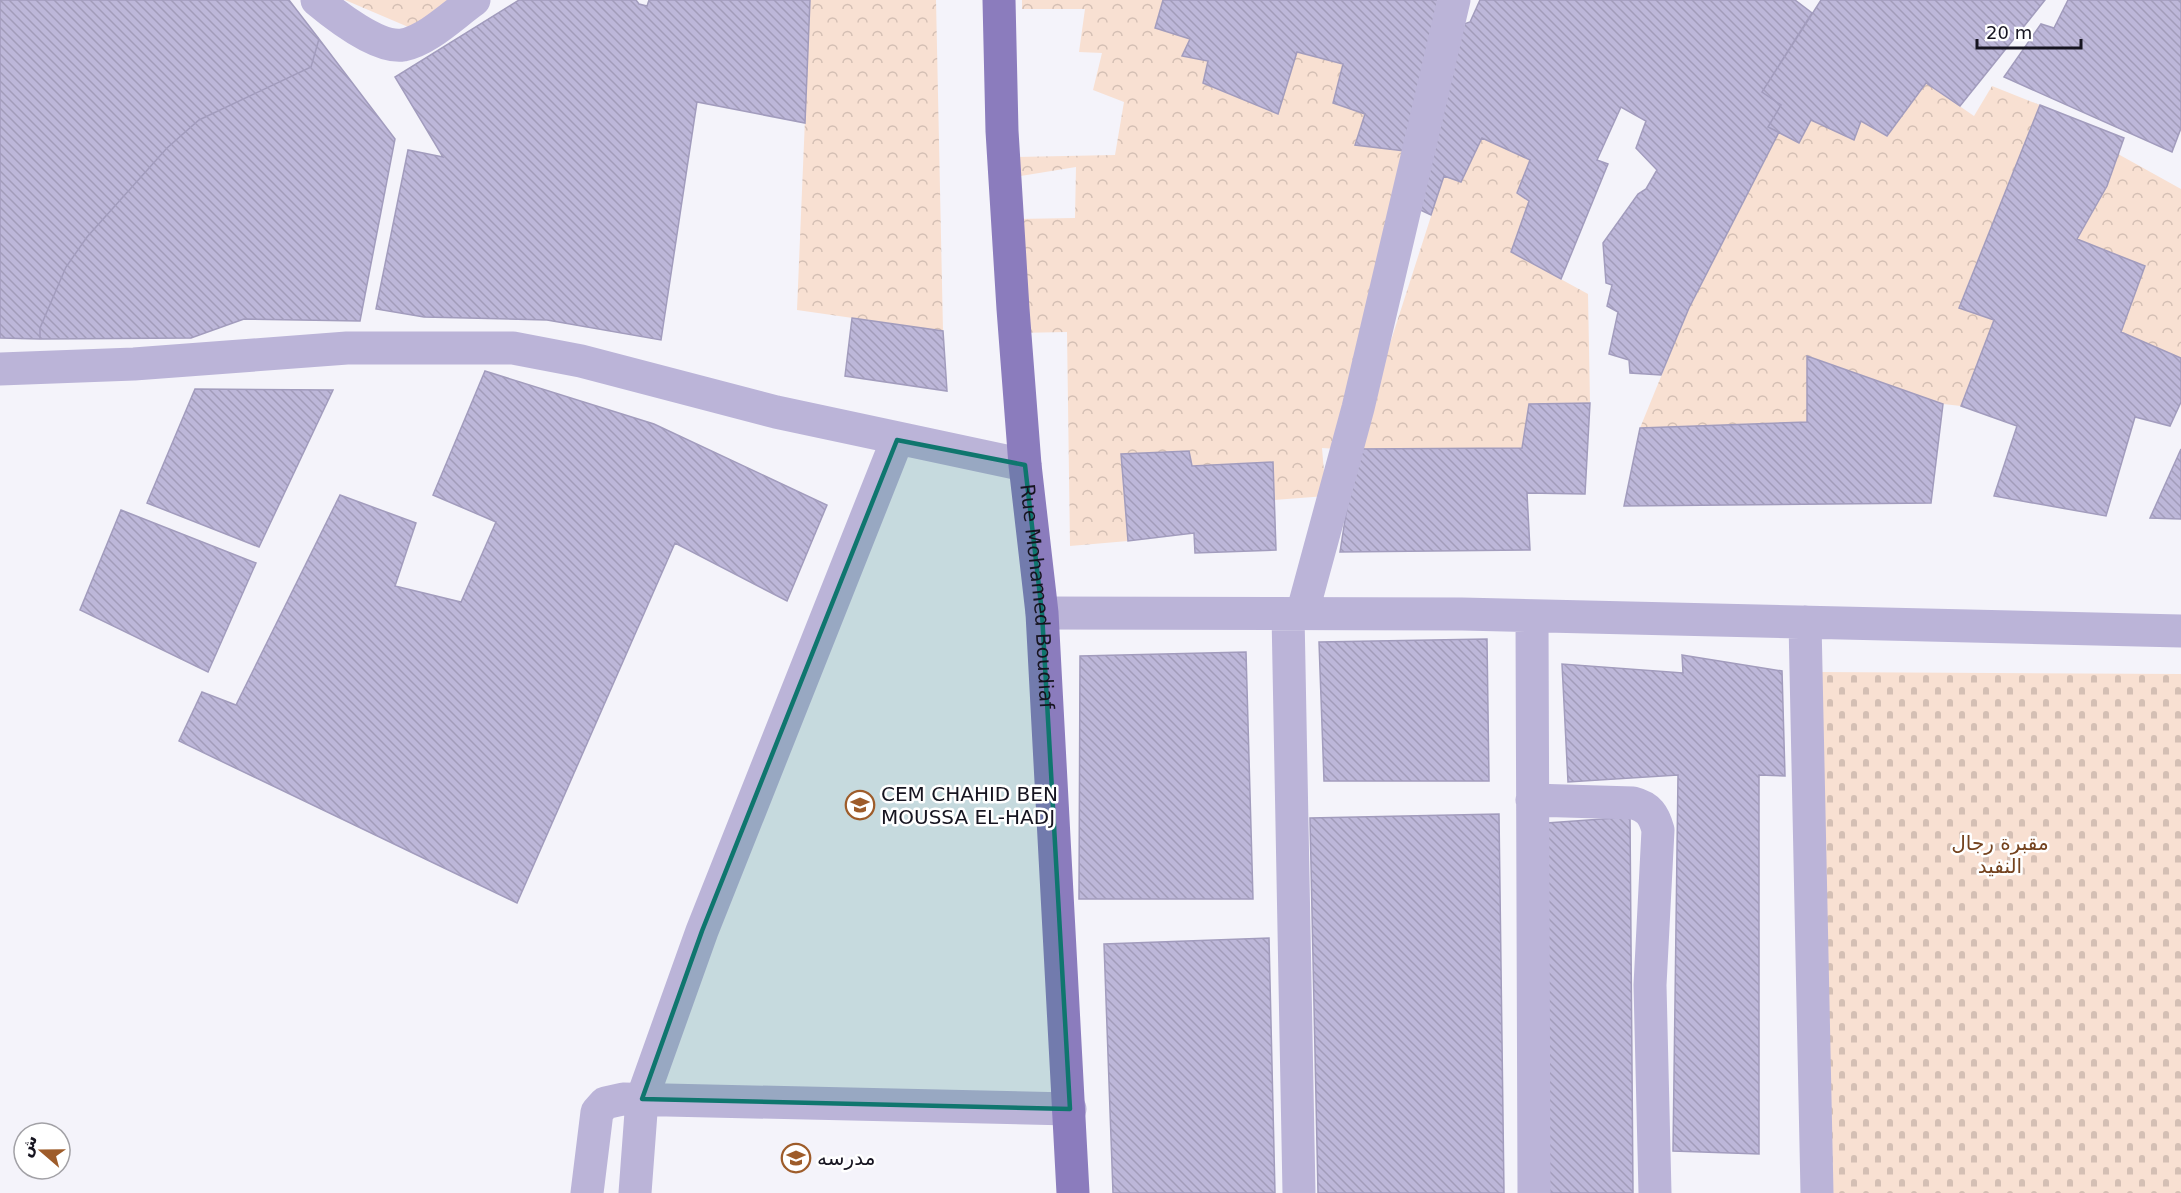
<svg xmlns="http://www.w3.org/2000/svg" width="2181" height="1193" font-family="'DejaVu Sans','Noto Naskh Arabic',sans-serif">
  <style>
    .forest { fill: url(#forest-crowns) }
    .cemetery { fill: url(#cemetery-stones) }
    .building { fill: url(#building-back-hatch); stroke: #a29cbd; stroke-width: 1.5 }
    .lines { fill: none; stroke-linecap: round; stroke-linejoin: round }
    .minor { stroke: #bbb4d8; stroke-width: 33 }
    .major { stroke: #8b7cbd; stroke-width: 33 }
    .marked { fill: #0f766e; fill-opacity: 0.2; stroke: #0f766e; stroke-width: 4.5; stroke-linejoin: round }
    .labels { text-anchor: middle; stroke-width: 5; stroke-linejoin: round; paint-order: stroke }
    .street-label { font-size: 20px; fill: #161420; stroke: #fff }
    .poi-label { font-size: 20px; fill: #161420; stroke: #fff; text-anchor: start }
    .park-label { font-size: 20px; fill: #74431f; stroke: #fff }
  </style>
  <defs>
    <pattern id="forest-crowns" width="20" height="18" patternUnits="userSpaceOnUse" patternTransform="scale(1.5)"><rect width="20" height="18" fill="#f8e0d2"/><path d="M2 6a3 3 0 1 1 6 0M12 15a3 3 0 1 1 6 0" fill="none" stroke="#d4bfb4"/></pattern>
    <pattern id="cemetery-stones" width="16" height="16" patternUnits="userSpaceOnUse" patternTransform="scale(1.5)"><rect width="16" height="16" fill="#f8e0d2"/><path d="M2 7V4a2 2 0 0 1 4 0v3zM10 15v-3a2 2 0 0 1 4 0v3z" fill="#d4bfb4"/></pattern>
    <pattern id="building-back-hatch" width="6" height="6" patternUnits="userSpaceOnUse" patternTransform="scale(1.5)"><rect width="6" height="6" fill="#bdb7d9"/><path d="M-1 5l2 2M0 0l6 6M5-1l2 2" fill="none" stroke="#a29cba"/></pattern>
  </defs>
  <rect width="100%" height="100%" fill="#f4f3fa"/>
  <path class="forest" d="M345 0H452L413 29Z
    M810 0H936L943 331 797 310Z
    M1022 0H1163L1190 39 1182 56 1208 61 1278 113 1297 52 1343 64 1334 103 1365 114 1356 145 1413 152 1338 449 1322 448 1326 496 1274 500 1272 462 1192 466 1189 451 1122 454 1128 541 1070 546 1067 332 1017 333 1014 219 1075 218 1076 167 1014 177 1012 157 1115 155 1124 102 1093 90 1102 53 1079 52 1085 9H1022Z
    M1926 83 1974 116 1992 86 2040 105 1959 307 1994 320 1961 406 1943 404 1808 356 1807 422 1640 428 1689 308 1779 132 1799 143 1811 120 1861 121 1887 136Z
    M1482 138 1530 160 1517 193 1529 201 1511 252 1588 294 1590 403 1529 404 1522 448 1356 449 1444 176 1461 182Z
    M2118 154 2181 189V358L2121 332 2144 266 2077 239 2107 186Z"/>
  <path class="cemetery" d="M1818 672 2181 674V1193H1826Z"/>
  <path class="building" d="M0 0H289L319 39 311 67 199 120 167 148 87 237 66 267 40 328V339L0 338Z
    M519 0H636L639 4 647 6 649 0H810L805 123 697 102 661 340 547 320 424 317 376 309 408 150 443 157 395 77Z
    M1163 0H1445L1413 152 1355 145 1365 114 1333 103 1343 64 1297 52 1278 114 1203 83 1208 61 1182 56 1190 39 1155 28Z
    M1480 0H1795L1812 13 1762 92 1781 105 1768 127 1779 132 1689 308 1661 375 1630 373 1629 360 1609 354 1618 312 1607 306 1612 285 1606 283 1603 243 1638 194 1646 189 1657 170 1636 148 1646 121 1621 107 1597 160 1608 164 1561 279 1511 252 1529 201 1517 193 1530 160 1482 138 1461 182 1444 176 1431 215 1414 207 1452 28 1470 22Z
    M1821 0H2045L1960 106 1926 83 1887 136 1861 121 1854 140 1811 120 1799 143 1768 127 1781 105 1762 92Z
    M2068 0H2181V128L2172 152 2004 77 2041 24 2054 28Z
    M319 39 395 139 360 321 244 319 191 338 40 339V328L66 267 87 237 167 148 199 120 311 67Z
    M2040 105 2124 138 2107 186 2077 239 2145 266 2121 332 2181 358V402L2170 426 2135 417 2106 516 1994 496 2017 426 1961 406 1994 320 1959 308Z
    M852 318 943 331 947 391 845 376Z
    M1807 356 1943 404 1931 503 1624 506 1640 428 1807 422Z
    M485 371 654 424 827 505 787 601 675 543 517 903 179 741 202 692 236 705 340 495 416 523 395 586 461 602 496 522 433 495Z
    M195 389 333 390 259 547 147 503Z
    M1590 403 1585 494 1527 493 1530 550 1340 552 1356 449 1522 448 1529 404Z
    M2181 449V519L2150 518Z
    M1189 451 1192 466 1273 462 1276 550 1195 553 1194 533 1128 541 1121 454Z
    M121 510 256 563 208 672 80 610Z
    M1487 639 1489 781H1324L1319 642Z
    M1246 652 1253 899H1079L1080 656Z
    M1682 655 1782 671 1785 776 1759 775V1154L1673 1151 1678 775 1568 782 1562 664 1683 673Z
    M1499 814 1504 1193H1318L1310 818Z
    M1630 817 1633 1193H1549L1547 823Z
    M1269 938 1275 1193H1113L1104 944Z"/>
  <g class="lines">
    <path class="minor" d="M317 0C335 15 378 49 403 45 428 40 454 14 474 0
      M0 369 134 364 347 348H513L581 361 776 412 1025 465
      M1042 613 1462 614 2181 631
      M1288 614 1299 1193
      M1302 614 1358 408 1454 0
      M1532 616 1534 1193
      M1805 622 1817 1193
      M1532 800 1633 803C1649 807 1654 815 1658 830L1650 985 1655 1193
      M587 1193 597 1112 605 1103 623 1099 1070 1109
      M635 1193 642 1099 702 931 897 440"/>
    <path class="major" id="s1" d="M999 0 1002 131 1013 309 1025 465 1042 613 1073 1193"/>
  </g>
  <path class="marked" d="M897 440 1025 465 1042 613 1070 1109 642 1099 702 931Z"/>
  <defs>
    <g id="school-ring" transform="scale(1.5)"><circle r="9.5" fill="#fff" stroke="#9e5c2a" stroke-width="1.5"/><path d="M0-5L7-2L0 1L-7-2ZM-4 1L0 2.5L4 1V4Q0 6-4 4Z" fill="#9e5c2a"/></g>
  </defs>
  <g fill-rule="evenodd">
    <use href="#school-ring" x="860" y="805"/>
    <use href="#school-ring" x="796" y="1158"/>
  </g>
  <g class="labels">
    <g class="street-label">
      <text dy="7" stroke="none"><textPath href="#s1" startOffset="598">Rue Mohamed Boudiaf</textPath></text>
    </g>
    <g class="poi-label">
      <text x="881" y="801">CEM CHAHID BEN<tspan x="881" dy="23">MOUSSA EL-HADJ</tspan></text>
      <text x="817" y="1165">مدرسه</text>
    </g>
    <g class="park-label">
      <text x="2000" y="850">مقبرة رجال<tspan x="2000" dy="23">النفيد</tspan></text>
    </g>
  </g>
  <g transform="translate(42 1151) rotate(290)"><circle r="28" fill="#ffffff" stroke="#a2a1a6" stroke-width="1.5"/>
  <path d="M0-4.5L10 22L0 15L-10 22Z" fill="#9e5c2a"/>
  <text y="-9" font-size="16" font-weight="bold" text-anchor="middle" fill="#161420">ش</text>
  </g>
  <path d="M1977 39v9h104v-9" fill="none" stroke="#161420" stroke-width="3"/>
  <text x="1986" y="39" font-size="18" fill="#161420" stroke="#ffffff" stroke-width="4.5" paint-order="stroke">20 m</text>
</svg>
